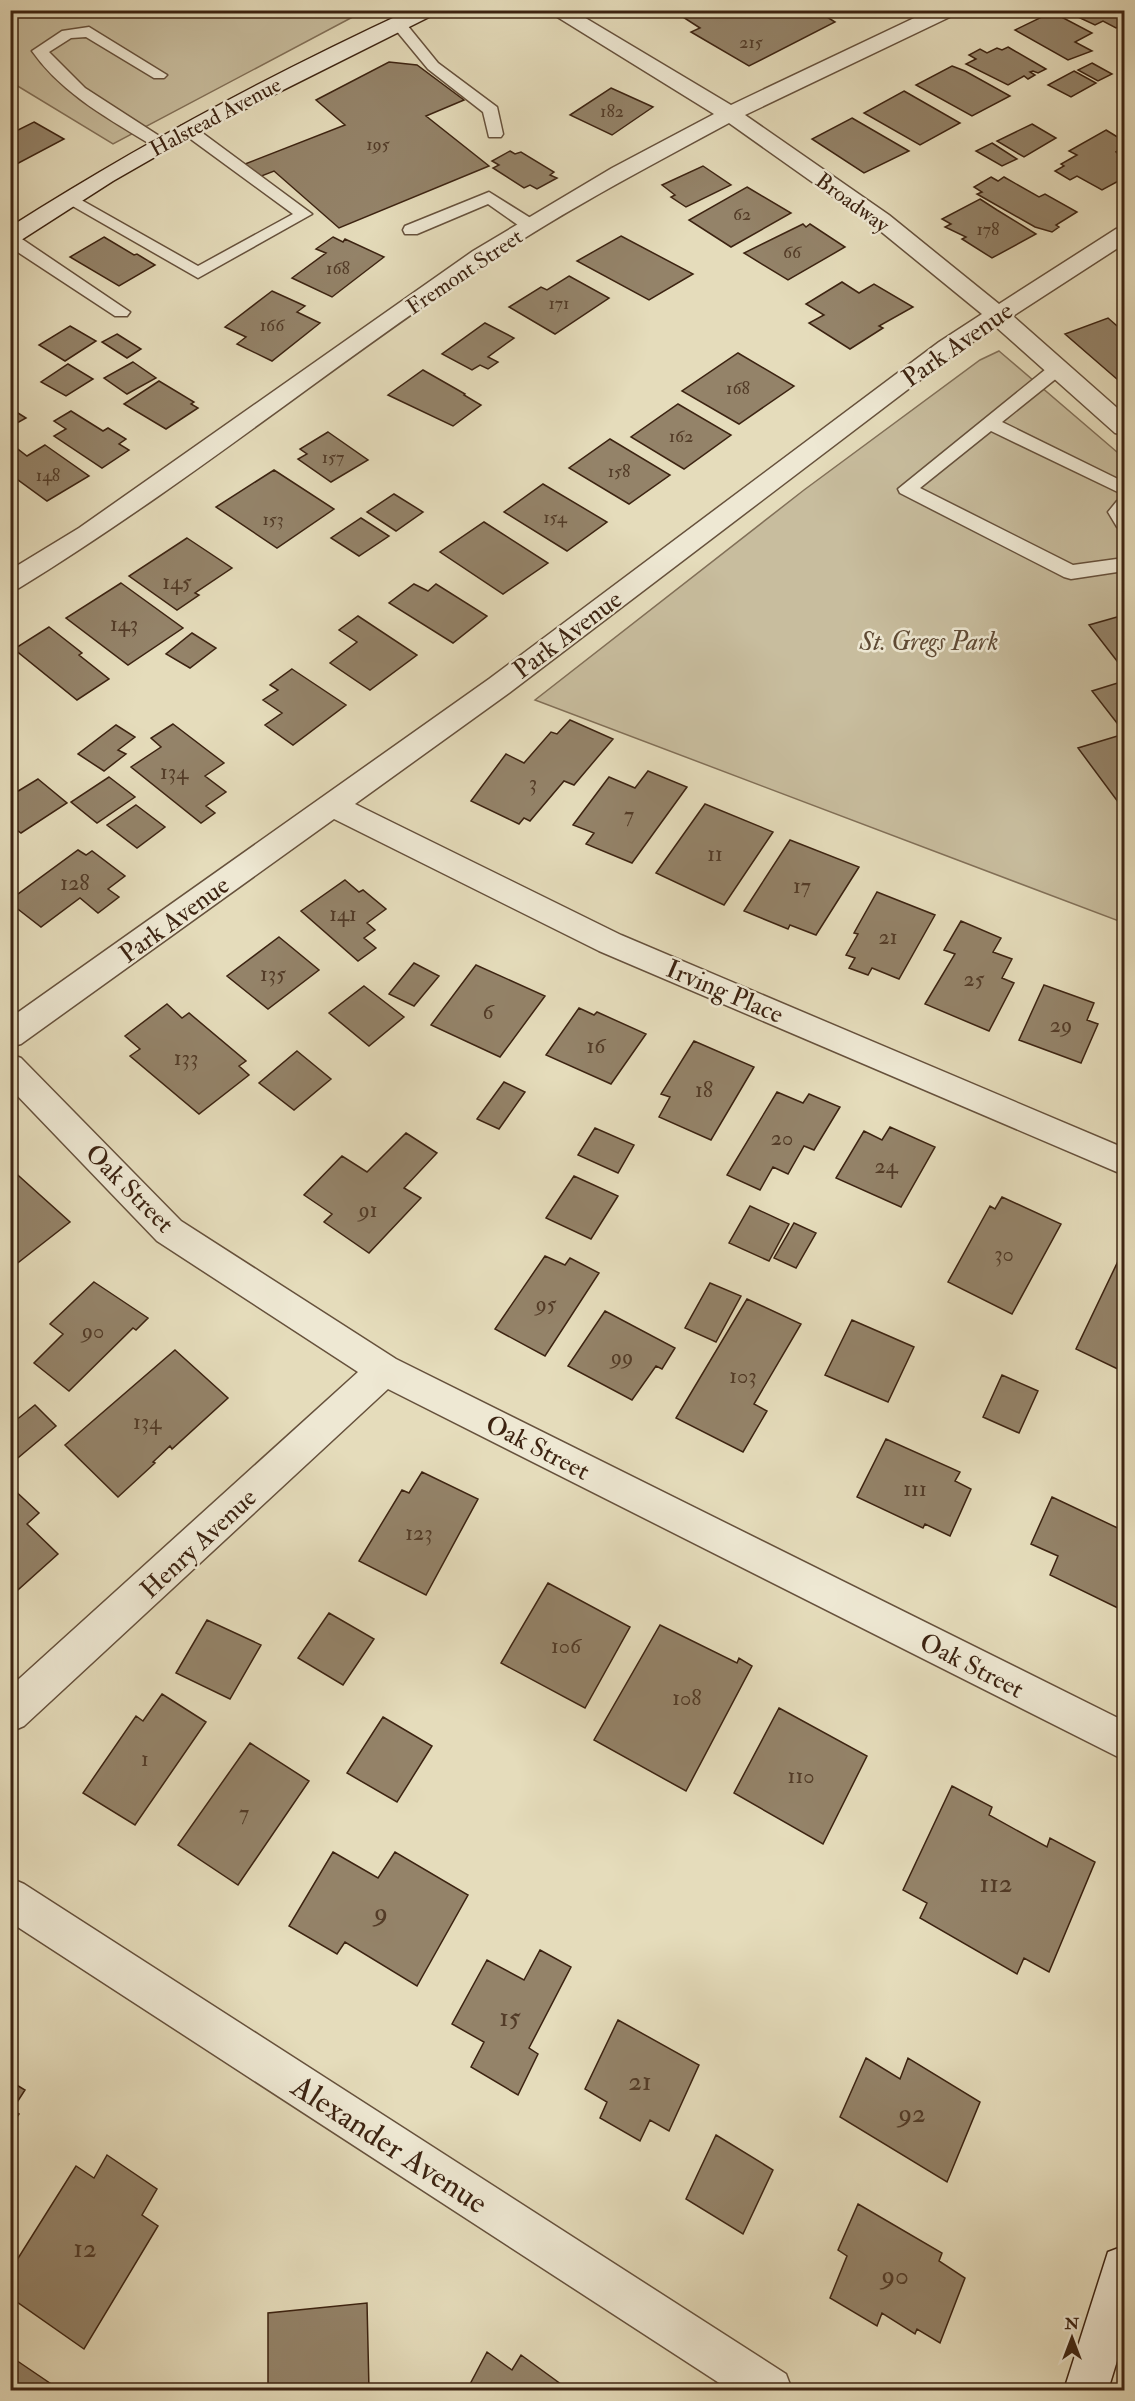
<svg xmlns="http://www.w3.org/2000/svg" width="1135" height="2401" font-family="'IM FELL Double Pica',serif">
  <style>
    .green { fill: #c8bd9e; stroke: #827058; stroke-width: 1.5 }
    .building { fill: #948369; stroke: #3c2311; stroke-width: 1.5 }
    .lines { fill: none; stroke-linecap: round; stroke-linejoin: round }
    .lane-casing { stroke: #66513c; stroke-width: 3 }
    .street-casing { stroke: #66513c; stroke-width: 3 }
    .secondary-casing { stroke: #3c2311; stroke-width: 3 }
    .lane { fill: #eee8d3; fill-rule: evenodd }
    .street { fill: #eee8d3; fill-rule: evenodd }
    .secondary { fill: #eee8d3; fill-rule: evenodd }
    .labels { text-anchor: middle; stroke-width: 5; stroke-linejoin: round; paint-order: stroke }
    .far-number-label { font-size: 18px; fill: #523b27 }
    .far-street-label { font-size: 22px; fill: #3c2311; stroke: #eee8d3 }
    .number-label { font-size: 22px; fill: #523b27 }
    .street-label { font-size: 26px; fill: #3c2311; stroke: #eee8d3 }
    .park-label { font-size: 26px; font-style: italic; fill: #5f4a34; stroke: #eee8d3 }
    .near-number-label { font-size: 27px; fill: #523b27 }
    .near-street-label { font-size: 32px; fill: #3c2311; stroke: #eee8d3 }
  </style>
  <rect width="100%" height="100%" fill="#e5dcbb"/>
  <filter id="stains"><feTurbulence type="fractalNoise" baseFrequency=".00333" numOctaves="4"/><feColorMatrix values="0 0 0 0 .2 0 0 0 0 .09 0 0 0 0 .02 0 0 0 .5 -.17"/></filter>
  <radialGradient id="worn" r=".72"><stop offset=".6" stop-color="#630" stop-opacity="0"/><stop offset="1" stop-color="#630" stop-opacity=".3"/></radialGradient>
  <path class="green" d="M10 11H364L113 144 11 82Z
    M999 351 1124 458V923L535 700 804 490 980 360Z"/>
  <path class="building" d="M672 10H816L835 22 749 66 691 32 700 28Z
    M1063 10H1124V14L1118 17 1124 20V24L1116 28 1103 21 1095 25Z
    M1052 12 1092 33 1075 42 1092 51 1068 60 1015 30Z
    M1008 47 1046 69 1038 73 1033 71 1030 72 1035 75 1028 79 1024 76 1008 85 966 64 976 59 969 55 980 49 987 53 997 48 1002 50Z
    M389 62 417 65 464 100 426 116 489 166 339 228 274 171 259 177 245 164 345 125 316 100Z
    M1092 63 1112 74 1098 81 1078 70Z
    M952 66 965 71 1010 96 972 116 916 85Z
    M1074 71 1096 83 1071 97 1048 85Z
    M611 88 653 107 612 135 570 115Z
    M904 91 960 123 920 145 864 113Z
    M852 118 909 151 864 173 812 139Z
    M34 122 64 139 11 167 10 134Z
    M1032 124 1056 138 1024 157 997 141Z
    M1106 130 1124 141V147L1116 152 1124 160V178L1102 190 1077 176 1070 180 1055 171 1064 166 1061 164 1077 155 1069 151Z
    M992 143 1017 159 1002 166 976 151Z
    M510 151 515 154 521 152 554 172 550 175 557 178 537 189 530 185 524 188 493 168 499 165 492 161Z
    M703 166 731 185 686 207 671 197 675 195 662 185Z
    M991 177 998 181 1004 177 1039 197 1045 194 1077 212 1056 225 1059 227 1052 232 1035 227 977 194 982 192 974 187Z
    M747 187 791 213 731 247 689 220Z
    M980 199 997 210 1036 234 992 258 962 239 966 237 945 227 951 224 942 219Z
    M803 224 806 227 810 224 845 247 788 280 744 253Z
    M621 236 693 274 649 300 577 261Z
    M104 237 134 255 137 254 155 265 119 286 70 257Z
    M333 237 343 242 345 239 384 257 332 297 292 278 326 253 316 249Z
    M569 276 609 298 555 334 509 307 541 287 547 290Z
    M842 282 859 293 874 284 913 307 879 326 883 328 850 349 809 323 824 315 806 304Z
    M272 291 305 306 297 312 320 323 272 361 237 344 246 337 225 327Z
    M1108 318 1124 332V378L1118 380 1065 334Z
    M485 323 514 338 488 357 498 362 488 369 480 365 472 370 442 354Z
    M70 326 96 341 65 361 39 345Z
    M117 334 141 349 127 358 102 342Z
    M738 353 794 386 739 424 682 391Z
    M133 362 156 378 127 394 104 378Z
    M68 364 93 379 66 396 41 382Z
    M423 370 465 394 464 395 481 405 453 426 388 395Z
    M159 381 194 402 191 404 198 408 166 429 124 404Z
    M678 404 731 435 684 469 631 437Z
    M10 408 26 418 10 427Z
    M71 411 103 431 108 428 126 439 119 444 129 450 102 468 54 436 66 429 54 421Z
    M328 432 368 460 331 482 298 459 307 454 300 449Z
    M610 439 670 475 629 504 569 468Z
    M45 445 89 476 47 501 10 474V450L15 447 27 456Z
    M274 470 334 509 277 548 216 507Z
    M543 484 607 522 567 551 504 512Z
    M394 494 423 512 396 531 367 512Z
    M361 518 389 536 359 556 331 538Z
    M484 522 548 563 503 594 440 552Z
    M187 538 232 568 195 593 199 595 177 610 129 576Z
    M121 583 183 628 128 665 66 618Z
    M414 584 428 591 436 584 487 616 453 643 389 603Z
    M1124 615V670L1089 625Z
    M358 616 417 655 370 690 330 663 357 642 339 630Z
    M49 627 82 653 79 655 109 679 77 700 14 649Z
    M192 633 216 648 190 668 166 654Z
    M292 669 346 705 293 745 265 725 282 713 263 700 278 690 270 685Z
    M1124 681V732L1092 691Z
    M570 720 613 739 574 785 564 781 530 821 524 818 519 824 471 801 506 754 524 763 551 732 557 734Z
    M173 724 224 763 205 776 226 792 206 806 215 813 201 823 131 767 161 747 151 738Z
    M116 725 135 737 118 750 126 754 104 771 78 754Z
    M1124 734V810L1078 748Z
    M648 771 687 787 632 863 586 844 594 833 573 825 609 777 635 788Z
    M109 777 135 797 97 823 71 802Z
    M38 779 67 803 21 833 18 831 10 836V796Z
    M705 804 773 832 724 905 656 873Z
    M136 805 165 827 137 848 107 825Z
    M790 840 859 867 816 935 790 925 788 929 744 911Z
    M78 850 86 855 92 851 125 876 108 889 119 897 98 913 80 898 41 927 10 903V900Z
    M345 880 359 892 363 890 386 909 367 923 375 930 364 938 376 948 358 961 301 911Z
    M877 892 935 915 899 979 872 968 868 975 849 968 855 958 846 955 858 934 854 933Z
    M961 921 1001 938 993 952 1012 959 1002 978 1014 983 989 1031 925 1004 955 954 944 950Z
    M279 937 319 970 268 1009 227 976Z
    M414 963 439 976 414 1006 389 994Z
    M476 965 545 996 500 1057 431 1025Z
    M1044 985 1094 1003 1087 1020 1098 1024 1081 1063 1019 1040Z
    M364 986 404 1017 369 1046 329 1013Z
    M167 1004 182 1018 189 1013 246 1061 239 1066 249 1075 199 1114 130 1056 140 1049 125 1036Z
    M579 1008 594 1015 597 1012 646 1034 611 1084 546 1055Z
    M694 1041 754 1067 711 1140 659 1117 670 1097 661 1094Z
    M297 1051 331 1079 294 1110 259 1083Z
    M504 1082 525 1092 499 1129 477 1119Z
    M777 1092 803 1103 809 1094 840 1107 814 1150 804 1146 788 1174 773 1167 760 1190 727 1175Z
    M890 1127 935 1147 901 1207 836 1178 864 1131 882 1140Z
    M595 1128 634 1145 618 1173 578 1155Z
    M406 1133 437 1153 404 1188 421 1198 369 1253 324 1222 332 1214 304 1195 342 1156 367 1172Z
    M10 1168 70 1222 10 1269Z
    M574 1176 618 1196 591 1239 546 1218Z
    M1002 1197 1061 1224 1012 1314 948 1282 990 1206 995 1209Z
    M750 1206 789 1224 769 1261 729 1243Z
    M794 1223 816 1233 796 1268 774 1258Z
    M545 1256 565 1265 570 1258 599 1273 545 1356 495 1329Z
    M1120 1257 1124 1259V1372L1076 1349Z
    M94 1282 148 1318 136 1330 133 1328 69 1391 34 1363 63 1334 50 1324Z
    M710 1283 741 1296 716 1342 685 1328Z
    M747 1299 801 1324 754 1404 767 1411 743 1452 676 1418Z
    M605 1311 675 1348 662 1369 656 1366 632 1400 568 1366Z
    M852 1320 914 1347 888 1402 825 1375Z
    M175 1350 228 1398 172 1449 170 1446 153 1462 155 1463 118 1497 65 1445Z
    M1002 1375 1038 1391 1019 1433 983 1417Z
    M35 1405 56 1426 13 1462 10 1459V1425Z
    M886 1439 960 1472 955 1481 971 1489 950 1536 925 1524 923 1528 857 1497Z
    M422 1472 478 1499 426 1595 359 1561 402 1490 409 1493Z
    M10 1486 39 1513 27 1524 58 1554 10 1597Z
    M1052 1497 1124 1531V1611L1050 1575 1058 1556 1031 1544Z
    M548 1583 630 1627 585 1708 501 1663Z
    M329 1613 374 1639 343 1685 298 1658Z
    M207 1620 261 1645 230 1699 176 1673Z
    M660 1625 737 1663 739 1658 752 1666 686 1791 594 1740Z
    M162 1694 206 1722 135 1825 83 1793 136 1716 143 1721Z
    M779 1708 867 1756 823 1844 734 1793Z
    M383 1717 432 1746 397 1802 347 1773Z
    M250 1743 309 1781 238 1885 178 1845Z
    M952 1786 992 1807 989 1815 1047 1847 1050 1838 1095 1862 1049 1972 1024 1958 1017 1974 920 1918 927 1903 903 1890Z
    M333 1852 378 1878 395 1852 468 1895 417 1986 345 1942 337 1954 289 1926Z
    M540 1950 571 1967 529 2048 538 2054 518 2095 471 2067 484 2042 452 2024 487 1960 524 1980Z
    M618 2020 699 2065 669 2131 650 2120 640 2141 600 2118 607 2102 585 2089Z
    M866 2058 900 2079 908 2058 980 2102 947 2182 840 2117Z
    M10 2081 25 2090 12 2110 19 2114 10 2127Z
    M716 2135 773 2170 743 2234 686 2199Z
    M107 2155 157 2189 142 2215 158 2226 84 2349 10 2297V2271L76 2166 94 2178Z
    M858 2204 942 2253 939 2261 965 2278 940 2343 917 2329 915 2334 882 2313 877 2326 830 2298 847 2256 838 2250Z
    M858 2204 942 2253 939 2261 965 2278 940 2343 917 2329 915 2334 882 2313 877 2326 830 2298 847 2256 838 2250Z
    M367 2303 369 2390H268V2313Z
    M487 2352 512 2370 521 2355 569 2390H472L468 2388Z
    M10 2356 60 2390H10Z"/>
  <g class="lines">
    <g class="lane-casing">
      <path id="lane" d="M398 18 403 20 438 63 497 107 503 134 501 137H489L483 112 428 69 390 23Z
        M89 27 167 75 164 78H154L86 37 71 38 49 52 85 88 167 141 169 144 167 147H155C111 120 63 95 32 51L62 31Z
        M187 124 193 126 312 214 198 278 62 200 64 197H76L198 266 293 214 181 132 179 129 181 126Z
        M489 192 537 222 539 226 537 230H525L488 204 417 234H405L403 230 405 226Z
        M10 234 16 235 130 312 127 316H115L10 247Z
        M1057 363 1063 365 1066 369 1063 373 1002 422 1124 482V495L991 431 920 488 1073 565 1124 558V571L1071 579 1064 577 900 493 898 489 1051 365Z
        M1124 499V529L1117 527 1108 512 1117 501Z"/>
    </g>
    <g class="street-casing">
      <path id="street" d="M546 10H572L731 105 931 10H959L956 14 745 115 889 215 999 304 1116 229 1124 227V244L1013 316 1124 414V435L1115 433 996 327 957 352 509 693 355 804 621 935 1124 1148V1175L599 951 334 819 21 1044 10 1047V1018L489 679 939 342 982 314 873 225 729 123C648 167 565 210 489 261 330 367 182 488 19 588L10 591V570L79 528 473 251 612 168 714 114Z
        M10 1054 21 1058 181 1221 396 1359 1124 1721V1760L388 1389 24 1726 10 1732V1687L358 1372 157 1241 10 1088Z
        M10 1878 24 1884 786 2374 792 2390H730L10 1922Z"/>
    </g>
    <g class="secondary-casing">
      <path id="secondary" d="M410 10H438L435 14 195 134 113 181 18 242 10 244V227C139 145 272 74 410 10Z
        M1124 2246V2338L1108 2390H1064L1108 2252Z"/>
    </g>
    <use href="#lane" class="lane"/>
    <use href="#street" class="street"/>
    <use href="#secondary" class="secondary"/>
  </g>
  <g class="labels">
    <g class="far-number-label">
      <text x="751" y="48">215</text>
      <text x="612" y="117">182</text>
      <text x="378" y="150">195</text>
      <text x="742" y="220">62</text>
      <text x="988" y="235">178</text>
      <text x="792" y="258">66</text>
      <text x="338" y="274">168</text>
      <text x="559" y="309">171</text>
      <text x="272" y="331">166</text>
      <text x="738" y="394">168</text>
      <text x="681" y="442">162</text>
      <text x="333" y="463">157</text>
      <text x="619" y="477">158</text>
      <text x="48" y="481">148</text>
      <text x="555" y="523">154</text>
      <text x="273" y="525">153</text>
    </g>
    <g class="far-street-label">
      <text transform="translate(215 116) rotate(-28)" y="8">Halstead Avenue</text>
      <text transform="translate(853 202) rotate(36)" y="8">Broadway</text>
      <text transform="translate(464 271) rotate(-34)" y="8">Fremont Street</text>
    </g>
    <g class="number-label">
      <text x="177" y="589">145</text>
      <text x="124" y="631">143</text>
      <text x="174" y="779">134</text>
      <text x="533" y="790">3</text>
      <text x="629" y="822">7</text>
      <text x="715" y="861">11</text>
      <text x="75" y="890">128</text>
      <text x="802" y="893">17</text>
      <text x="343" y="921">141</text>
      <text x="888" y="944">21</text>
      <text x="273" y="981">135</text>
      <text x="974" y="986">25</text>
      <text x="488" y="1019">6</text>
      <text x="1061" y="1032">29</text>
      <text x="596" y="1053">16</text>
      <text x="186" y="1065">133</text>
      <text x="704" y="1097">18</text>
      <text x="782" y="1145">20</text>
      <text x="886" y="1173">24</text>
      <text x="368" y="1217">91</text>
      <text x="1004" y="1261">30</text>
      <text x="546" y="1311">95</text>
      <text x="93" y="1338">90</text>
      <text x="622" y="1364">99</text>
      <text x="743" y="1383">103</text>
      <text x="147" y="1429">134</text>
      <text x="915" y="1496">111</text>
      <text x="419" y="1540">123</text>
      <text x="566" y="1653">106</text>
      <text x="687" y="1705">108</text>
      <text x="145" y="1766">1</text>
      <text x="801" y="1783">110</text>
      <text x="244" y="1820">7</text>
    </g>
    <g class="street-label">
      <text transform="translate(957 344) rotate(-35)" y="9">Park Avenue</text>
      <text transform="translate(567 634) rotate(-37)" y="9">Park Avenue</text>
      <text transform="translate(174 919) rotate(-36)" y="9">Park Avenue</text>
      <text transform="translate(725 991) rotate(23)" y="9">Irving Place</text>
      <text transform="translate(130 1188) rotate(45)" y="9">Oak Street</text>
      <text transform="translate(538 1447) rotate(27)" y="9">Oak Street</text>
      <text transform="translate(198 1543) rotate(-43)" y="9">Henry Avenue</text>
      <text transform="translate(972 1665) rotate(27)" y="9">Oak Street</text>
    </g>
    <g class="park-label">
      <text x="929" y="650">St. Gregs Park</text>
    </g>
    <g class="near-number-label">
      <text x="996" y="1892">112</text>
      <text x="381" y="1921">9</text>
      <text x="510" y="2026">15</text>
      <text x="640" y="2090">21</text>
      <text x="912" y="2122">92</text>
      <text x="85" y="2257">12</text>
      <text x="895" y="2284">90</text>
    </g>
    <g class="near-street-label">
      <text transform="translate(390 2144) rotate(33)" y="11">Alexander Avenue</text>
    </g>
  </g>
  <rect width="1135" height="2401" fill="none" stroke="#e5dcbb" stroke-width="36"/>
  <rect x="12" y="12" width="1111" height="2377" fill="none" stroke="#3c2311" stroke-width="3"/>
  <rect x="18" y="18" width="1099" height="2365" fill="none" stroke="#3c2311" stroke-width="1.5"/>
  <g transform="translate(1072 2338)" stroke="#eee8d3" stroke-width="4.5" paint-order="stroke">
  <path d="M0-4.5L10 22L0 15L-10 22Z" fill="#3c2311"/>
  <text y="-9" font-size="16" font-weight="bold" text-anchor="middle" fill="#3c2311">N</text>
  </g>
  <rect width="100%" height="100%" filter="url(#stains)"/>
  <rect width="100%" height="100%" fill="url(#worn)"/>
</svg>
